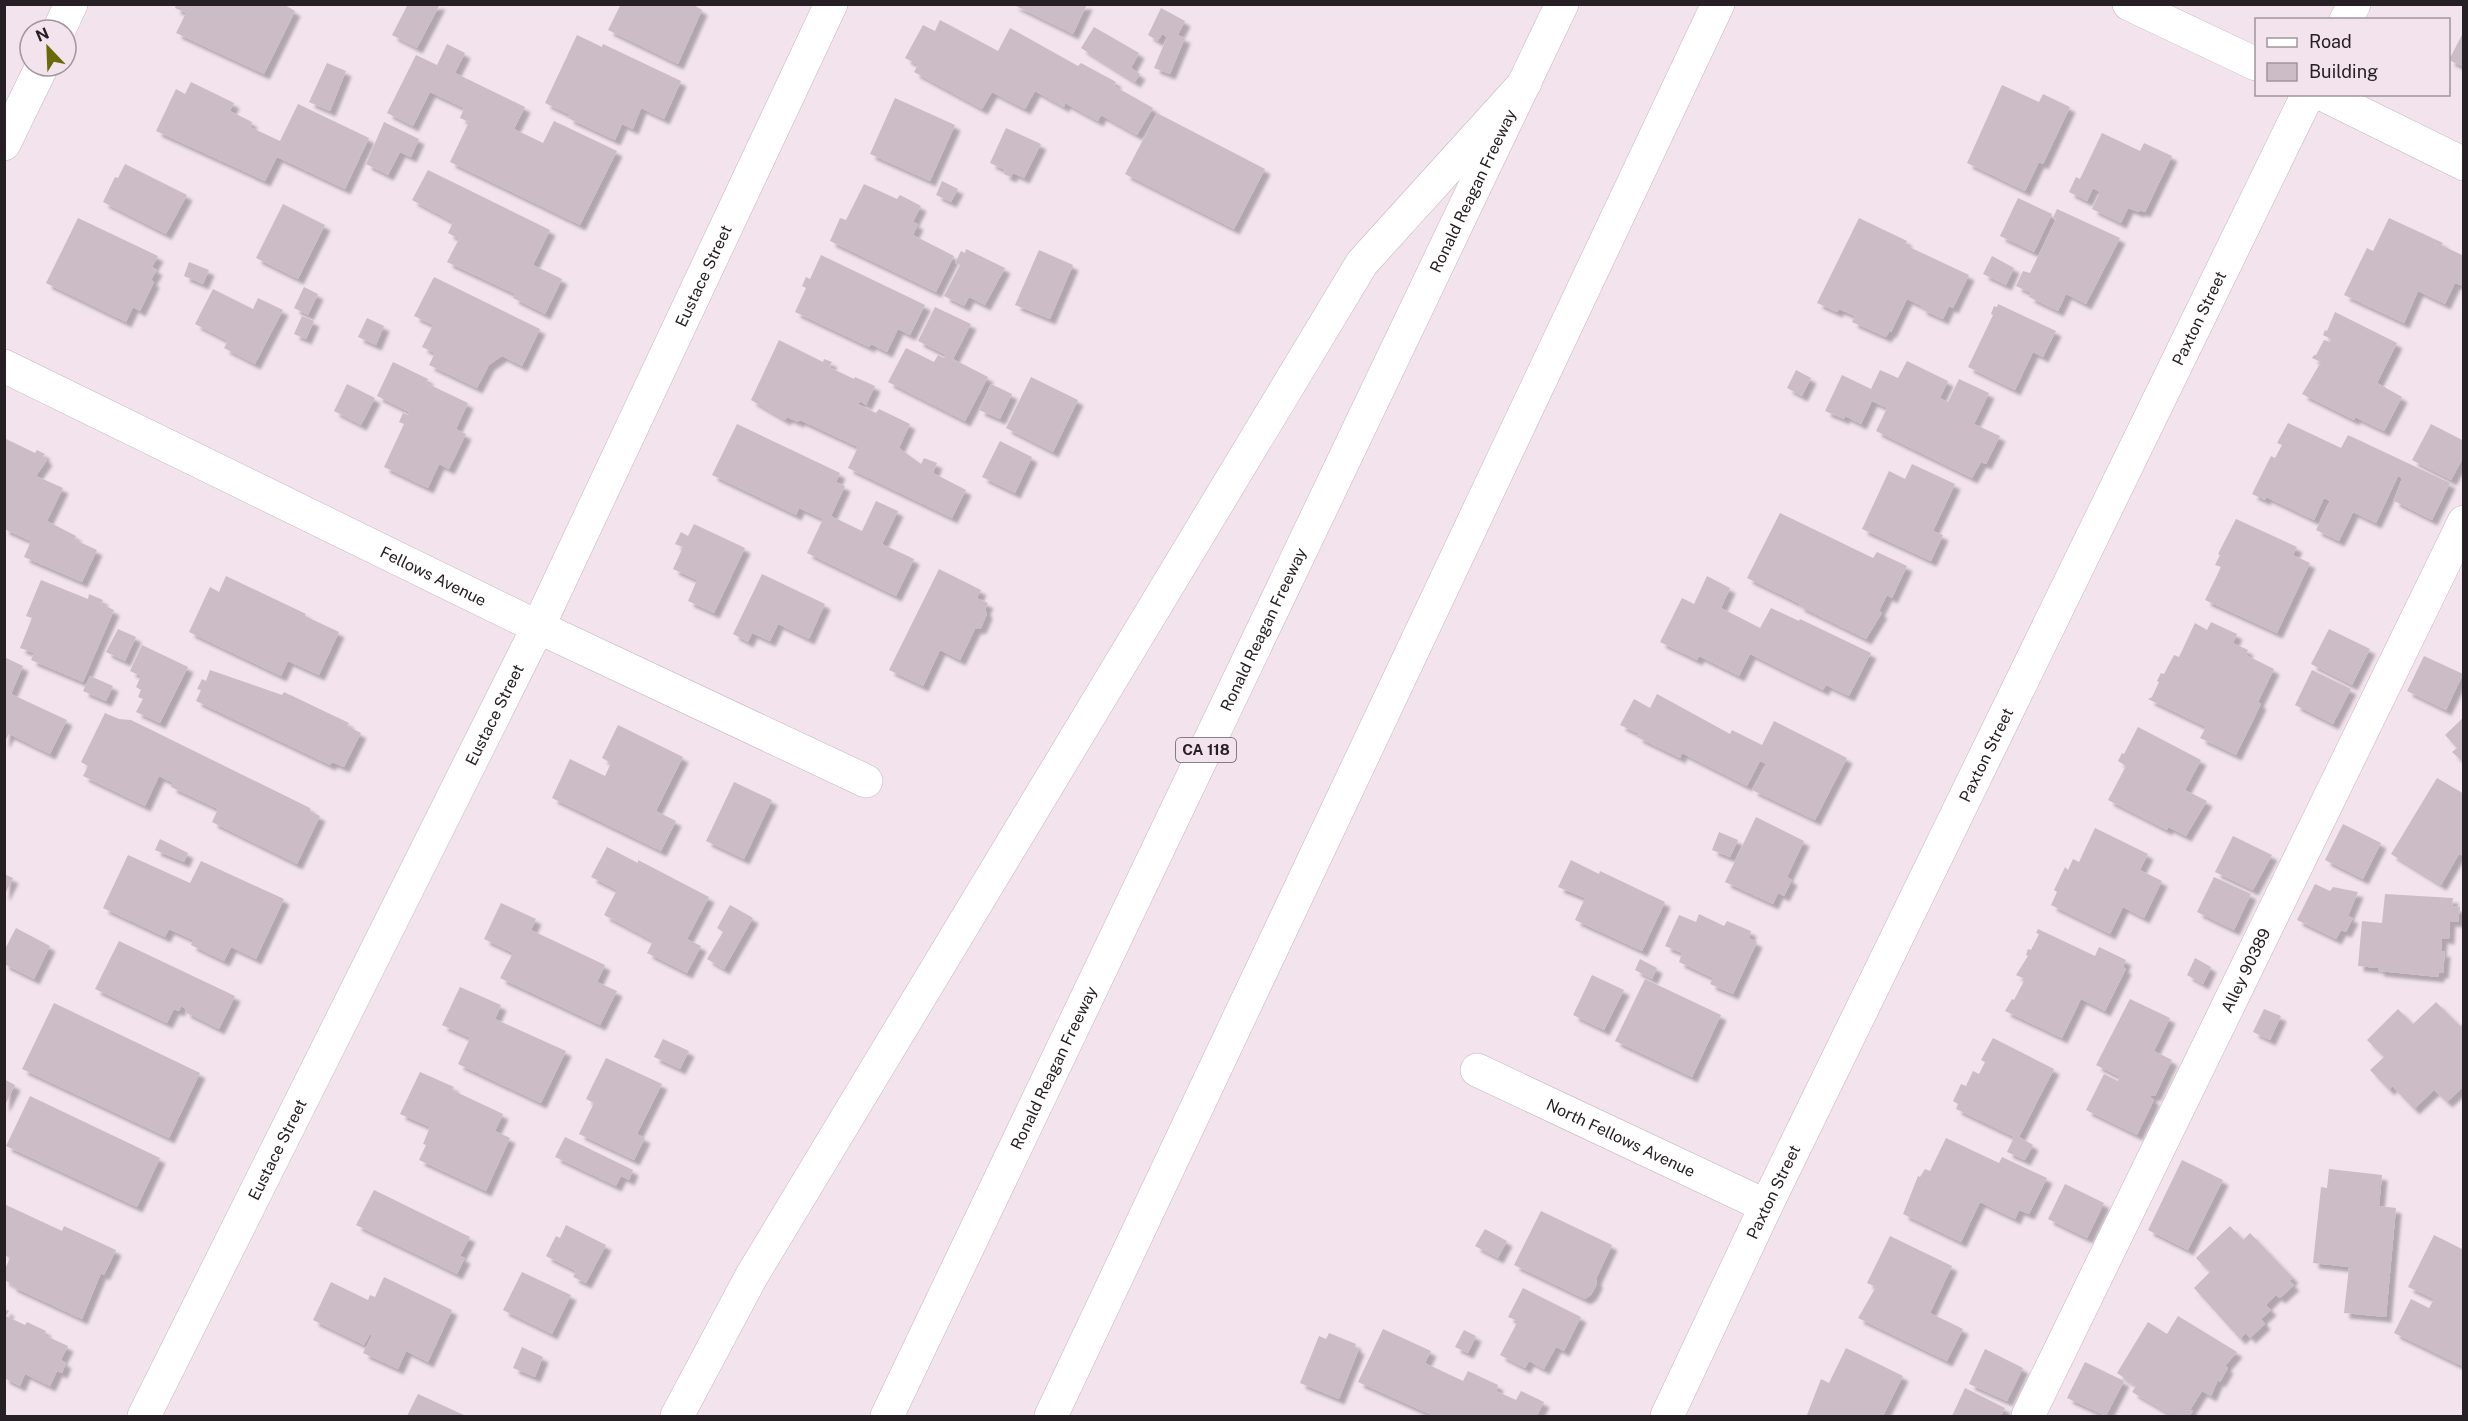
<svg xmlns="http://www.w3.org/2000/svg" width="2468" height="1421" font-family="'Public Sans',sans-serif">
  <style>
    .building { fill: #cbbcc6; filter: url(#shadow) }
    .lines { fill: none; stroke-linecap: round; stroke-linejoin: round }
    .minor-casing { stroke: #c4b5bf; stroke-width: 34 }
    .highway-casing { stroke: #c4b5bf; stroke-width: 34 }
    .minor { stroke: #fff; stroke-width: 33 }
    .highway { stroke: #fff; stroke-width: 33 }
    .labels { text-anchor: middle; stroke-width: 6; stroke-linejoin: round; paint-order: stroke }
    .shield { fill: #f2e3ed; stroke: #635a60; stroke-width: 1.5 }
    .shield-label { font-size: 15px; font-weight: bold; fill: #262024 }
    .street-label { font-size: 16px; fill: #262024; stroke: #f2e3ed }
  </style>
  <defs>
    <filter id="shadow"><feDropShadow dx="5.5" dy="5.5" stdDeviation="1.5" flood-color="#0004"/></filter>
  </defs>
  <rect width="100%" height="100%" fill="#f2e3ed"/>
  <path class="building" d="M176 4H283L295 11 264 74 176 33 186 13 175 8Z
    M408 4H440L417 48 392 35Z
    M616 4H692L702 10 678 64 608 30 620 6Z
    M1012 4H1087L1073 34Z
    M1161 8 1185 21 1178 35 1185 38 1170 74 1154 68 1167 37 1162 34 1158 41 1148 35Z
    M940 20 998 51 1010 28 1078 66 1081 63 1116 82 1114 86 1153 108 1137 135 1101 115 1098 121 1065 103 1064 107 1035 91 1025 109 992 92 982 109 914 72 918 65 905 58 923 25 935 31Z
    M1094 27 1139 53 1131 68 1140 74 1135 82 1081 48Z
    M2464 31V67L2449 60Z
    M577 35 602 47 603 44 681 81 664 119 641 108 633 129 622 124 615 140 568 118 570 115 545 103Z
    M447 44 465 53 455 73 525 107 514 129 543 143 554 121 617 151 580 225 450 162 469 122 460 118 464 108 430 92 413 126 387 113 416 55 437 65Z
    M327 63 346 71 330 111 309 102Z
    M191 82 234 103 230 111 252 122 250 127 280 141 298 104 369 138 345 189 277 157 265 181 156 131 176 89 185 94Z
    M2002 85 2039 102 2043 94 2070 107 2043 164 2039 162 2025 191 1967 163Z
    M895 98 955 125 930 181 870 154Z
    M1157 113 1265 169 1234 229 1125 174Z
    M384 122 419 139 411 157 400 152 388 175 366 164Z
    M1006 128 1041 144 1024 178 1013 173 1011 177 1004 174 1005 170 990 163Z
    M2102 133 2140 151 2144 143 2172 156 2145 212 2140 210 2139 212 2128 208 2121 223 2092 209 2100 192 2093 188 2087 201 2069 192 2076 177 2080 179Z
    M125 164 187 195 166 234 103 202 115 177 118 178Z
    M428 170 550 230 533 265 562 279 545 314 513 298 515 294 447 262 459 239 448 233 453 222 412 200Z
    M942 181 958 189 951 202 936 195Z
    M864 184 897 199 900 195 921 206 913 222 918 224 913 235 954 256 936 292 830 241 840 218 846 220Z
    M2018 198 2052 214 2034 252 2000 236Z
    M283 204 325 225 298 279 256 258Z
    M2057 209 2120 238 2086 304 2066 294 2058 311 2029 297 2031 293 2016 286 2023 271 2030 273 2056 219 2053 218Z
    M78 218 158 256 152 267 157 270 151 280 154 282 140 311 133 307 126 322 46 283Z
    M1859 218 1907 241 1905 245 1969 275 1953 308 1949 306 1943 319 1921 309 1922 306 1907 299 1891 332H1889L1886 337 1852 322 1855 316 1839 309 1837 312 1817 303Z
    M2389 218 2443 243 2441 245 2464 256 2463 286 2455 283 2445 304 2418 291 2404 323 2344 295 2367 248 2373 251Z
    M966 249 1005 268 985 305 969 297 964 306 944 296 960 265 955 263 961 251 965 253Z
    M1039 250 1073 265 1050 319 1015 305Z
    M821 255 925 305 910 335 898 329 887 352 871 344 869 347 795 312 806 288 802 286 806 277 810 279Z
    M1992 256 2014 268 2006 285 1983 274Z
    M189 262 209 270 203 284 184 276Z
    M434 277 540 329 522 366 502 356 489 365 477 388 429 365 435 353 422 347 433 325 414 316Z
    M304 287 318 294 308 315 294 308Z
    M213 289 253 309 258 298 283 310 255 364 224 348 228 341 195 324Z
    M1998 304 2056 331 2043 357 2033 352 2015 390 1968 367 1993 315 1991 314 1994 306 1997 307Z
    M935 307 971 324 953 359 988 377 965 421 888 382 906 348 934 362 938 355 944 358 946 355 918 341Z
    M2335 312 2397 343 2377 383 2402 397 2384 431 2355 417 2354 420 2302 394 2321 362 2312 358 2314 355H2316L2324 340 2330 342 2331 339 2323 335 2325 330 2327 331Z
    M302 316 314 321 306 339 294 334Z
    M367 318 384 326 376 345 358 337Z
    M779 340 823 362 824 359 832 362 829 367 854 379 855 377 875 386 866 405 860 401 858 404 876 413 879 409 910 424 899 448 921 464 924 458 937 463 933 473 966 490 952 518 848 468 858 447 800 420 798 422 787 417 785 420 751 400Z
    M1907 361 1948 381 1940 398 1948 402 1959 379 1989 393 1974 424 2000 436 1986 464 1981 462 1972 478 1876 431 1887 408 1872 401 1861 424 1845 416 1844 419 1825 411 1842 375 1871 389 1880 370 1898 378Z
    M393 362 428 379 426 383 468 403 456 429 466 434 449 469 439 464 428 488 384 467 404 424 399 422 403 413 408 415 409 412 377 396Z
    M1796 370 1811 378 1802 396 1787 388Z
    M1031 377 1078 400 1053 452 1006 428Z
    M347 384 375 398 361 425 334 411Z
    M991 384 1012 394 1000 419 979 410Z
    M2288 423 2341 448 2348 435 2450 483 2432 520 2394 501 2402 478 2398 476 2376 523 2353 512 2339 541 2316 530 2330 501 2324 498 2314 520 2266 497 2265 500 2252 494 2271 456 2275 458 2282 445 2277 443Z
    M737 424 840 473 836 482 845 486 831 516 862 531 876 501 898 511 882 544 914 559 896 596 807 553 823 519 799 508 796 515 712 475Z
    M2431 424 2464 441V456L2451 480 2412 460Z
    M4 438 35 453 37 450 45 454 43 456 47 460 36 476 63 488 47 521 76 536 75 540 97 550 82 582 24 557 31 541 4 529Z
    M1000 441 1032 457 1015 493 982 477Z
    M1912 464 1955 484 1933 531 1943 535 1931 561 1862 529 1889 471 1905 479Z
    M1780 513 1873 558 1877 552 1907 566 1892 598 1887 595 1879 611 1882 613 1866 639 1799 606 1800 604 1747 578Z
    M2236 519 2297 547 2293 555 2310 563 2277 633 2205 600 2221 567 2215 565 2220 555 2218 554Z
    M694 524 745 548 714 613 688 601 697 580 673 569 683 547 675 544 681 532 688 536Z
    M939 569 981 590 977 598 988 603 985 609 987 614 981 628 975 629 960 660 940 650 923 686 889 670Z
    M762 574 825 604 809 639 778 624 770 641 752 633 748 642 733 634Z
    M226 576 306 614 305 616 339 632 319 675 288 661 281 676 189 632 210 587 219 592Z
    M1707 576 1730 588 1721 608 1760 628 1771 608 1799 621 1800 619 1871 653 1849 696 1826 685 1823 690 1750 654 1739 676 1699 656 1697 660 1660 642 1682 598 1694 604Z
    M41 580 88 599 89 594 103 600 101 604 114 610 83 682 31 660 34 653 20 648 32 618 26 616Z
    M2211 622 2237 634 2233 643 2248 650 2246 655 2274 669 2258 702 2261 704 2236 755 2200 738 2206 727 2148 699 2152 697 2159 682 2157 681 2161 673 2164 674 2174 655 2179 657 2195 623 2207 630Z
    M118 629 136 637 125 661 106 652Z
    M2329 629 2370 649 2352 685 2311 664Z
    M142 645 188 667 160 723 136 712 143 699 138 697 141 690 136 687 141 676 130 671Z
    M2424 656 2463 674 2446 710 2407 691Z
    M4 657 23 666 11 694 67 720 50 754 9 734 4 743Z
    M210 670 282 695 284 692 349 723 347 726 361 733 344 767 332 762 330 765 196 701 201 690 197 689 202 679 206 681Z
    M2312 670 2351 689 2333 724 2295 705Z
    M90 676 113 686 106 701 83 691Z
    M1657 694 1730 734 1732 730 1762 745 1774 721 1847 758 1815 820 1752 790 1766 764 1760 761 1747 786 1682 753 1680 758 1637 737 1639 734 1620 725 1634 699 1650 708Z
    M105 713 119 719 131 720 310 808V811L320 816 297 864 212 822 218 809 171 787 173 783 159 776 145 806 83 776 88 766 81 762Z
    M2464 717V763L2452 752 2457 748 2445 735Z
    M618 725 683 757 656 811 676 821 661 851 552 798 570 759 605 776 611 763 602 758Z
    M2138 727 2201 760 2185 790 2207 801 2186 836 2168 827 2167 830 2108 800 2126 766 2118 761 2122 753 2124 754Z
    M2437 778 2464 794V856L2459 854 2441 885 2391 854Z
    M734 782 772 800 744 859 706 841Z
    M1756 817 1804 841 1787 877 1792 880 1784 896 1778 893 1773 904 1725 882Z
    M2343 824 2381 843 2363 879 2325 860Z
    M2095 828 2148 854 2140 870 2162 881 2144 918 2123 907 2110 934 2051 905 2057 892 2054 890 2065 867 2068 870 2073 859 2079 862Z
    M1719 832 1738 840 1730 857 1712 850Z
    M2233 836 2272 855 2253 890 2215 872Z
    M160 839 188 853 184 862 155 850Z
    M607 847 638 863V860L709 897 687 939 701 946 687 973 647 953 653 941 604 915 617 890 591 877Z
    M128 855 190 883 201 861 284 899 256 959 231 947 224 961 191 945 193 940 169 929 165 937 103 908Z
    M1571 860 1599 874 1600 871 1665 902 1642 951 1575 920 1585 898 1558 887Z
    M4 874 13 878 4 896Z
    M2214 877 2251 894 2234 930 2197 912Z
    M2315 884 2330 891 2333 887 2358 892 2348 916 2353 918 2346 932 2341 930 2336 939 2297 920Z
    M2385 894 2453 898 2452 906 2460 907 2458 922 2450 921 2449 939 2442 938 2441 952 2445 951 2443 973H2439V977L2379 971 2378 968 2358 966 2362 921 2382 923Z
    M501 903 536 919 531 930 605 965 597 982 617 991 600 1025 500 978 513 953 484 939Z
    M730 905 753 918 724 969 707 959 723 932 717 928Z
    M1699 914 1724 926 1727 921 1751 931 1749 938 1757 942 1733 994 1710 984 1713 978 1679 962 1682 953 1665 946 1679 915 1696 922Z
    M16 928 50 946 34 979 4 964V951Z
    M2038 929 2095 956 2099 947 2126 960 2123 967 2126 969 2105 1011 2081 999 2062 1038 2005 1011 2012 999 2014 1000 2025 979 2016 975 2028 956 2026 955 2028 949 2031 950 2039 934 2036 933Z
    M119 941 235 996 219 1029 185 1012 186 1009 181 1006 179 1011 174 1009 167 1023 95 989Z
    M2195 958 2211 967 2203 984 2187 975Z
    M1640 959 1657 968 1652 979 1635 970Z
    M1592 975 1624 990 1604 1030 1573 1015Z
    M1645 979 1721 1015 1692 1077 1615 1041Z
    M460 987 501 1005 495 1019 566 1051 541 1103 458 1064 470 1038 442 1025Z
    M2130 999 2170 1018 2154 1051 2172 1060 2155 1096 2152 1095 2150 1097 2154 1100 2137 1135 2086 1110 2104 1074 2118 1081 2120 1077 2096 1065Z
    M2436 1002 2460 1026 2464 1023V1086L2447 1102 2434 1090 2414 1109 2392 1086 2389 1090 2370 1070 2384 1057 2367 1040 2398 1009 2413 1024Z
    M54 1003 200 1073 169 1138 22 1069Z
    M2264 1009 2281 1016 2270 1040 2253 1032Z
    M1993 1038 2054 1069 2019 1137 2033 1145 2025 1160 2007 1152 2014 1137 1956 1109 1958 1104 1953 1101 1961 1084 1966 1086 1973 1071 1979 1074 1985 1062 1981 1060Z
    M663 1039 689 1051 680 1069 654 1057Z
    M606 1058 662 1084 637 1134 645 1138 634 1160 579 1134 594 1103 586 1099Z
    M420 1072 454 1087 452 1090 503 1114 495 1131 510 1138 486 1191 419 1160 426 1145 423 1144 430 1127 400 1114Z
    M4 1079 15 1085 4 1107Z
    M30 1096 160 1158 137 1207 6 1146Z
    M565 1137 633 1170 629 1180 621 1176 616 1186 555 1157Z
    M1946 1138 1999 1163 2002 1157 2047 1178 2029 1214 2019 1210 2015 1219 1980 1202 1961 1242 1903 1214 1918 1176 1920 1177 1925 1169 1930 1171Z
    M2182 1160 2223 1180 2188 1250 2148 1230Z
    M2329 1169 2382 1175 2379 1206 2396 1208 2386 1317 2344 1313 2349 1267 2313 1263 2321 1187 2327 1188Z
    M2065 1184 2104 1203 2087 1238 2048 1219Z
    M374 1190 470 1237 460 1256 465 1258 457 1274 356 1225Z
    M4 1204 62 1231 64 1226 116 1250 104 1275 101 1273 82 1319 11 1286 12 1284 4 1280V1271L10 1258 4 1255Z
    M1541 1211 1612 1245 1596 1279 1597 1284 1591 1295 1585 1299 1514 1265Z
    M566 1225 606 1245 586 1283 573 1277 576 1271 546 1256 556 1236 560 1238Z
    M2230 1226 2243 1240 2250 1233 2293 1278 2289 1281 2294 1285 2280 1298 2276 1295 2266 1305 2271 1310 2261 1319 2265 1324 2250 1338 2246 1333 2240 1339 2194 1288 2210 1272 2196 1258Z
    M1485 1229 1507 1241 1498 1258 1475 1246Z
    M2434 1235 2464 1250V1367L2394 1333 2411 1299 2429 1308 2434 1299 2408 1287Z
    M1890 1236 1952 1266 1930 1313 1963 1329 1947 1361 1858 1318 1876 1287 1867 1283Z
    M522 1272 571 1295 552 1334 503 1310Z
    M384 1277 452 1310 428 1362 406 1351 398 1369 363 1353 372 1335 370 1334 364 1345 313 1320 331 1282 368 1300 370 1295 375 1297Z
    M1523 1288 1581 1317 1564 1351 1556 1347 1544 1369 1529 1361 1525 1368 1500 1355 1518 1321 1508 1317Z
    M4 1309 9 1311 6 1316 25 1325 27 1322 46 1331 44 1335 68 1346 61 1360 66 1363 62 1373 57 1371 50 1386 25 1374 20 1386 4 1378Z
    M2178 1316 2237 1352 2225 1366 2228 1368 2220 1382 2218 1380 2211 1396 2202 1391 2190 1410 2193 1411 2189 1416H2173L2132 1392 2136 1386 2117 1373 2148 1322 2167 1334Z
    M1383 1329 1431 1351 1425 1363 1463 1381 1468 1371 1498 1385 1496 1391 1516 1400 1521 1391 1544 1402 1537 1416H1434L1358 1382Z
    M1464 1330 1476 1336 1468 1353 1455 1347Z
    M1329 1333 1356 1344 1355 1347 1359 1349 1339 1399 1300 1383 1319 1336 1326 1339Z
    M522 1347 543 1357 535 1377 513 1368Z
    M1846 1348 1903 1376 1883 1416 1807 1415 1821 1379 1829 1383Z
    M1985 1349 2023 1368 2007 1401 1969 1384Z
    M2085 1362 2124 1381 2106 1416 2067 1398Z
    M1965 1388 2005 1408 2001 1416H1952Z
    M418 1394 466 1416H407Z"/>
  <g class="lines">
    <g class="minor-casing">
      <g id="minor">
        <path d="M2129 4 2256 64"/>
        <path d="M2346 20 2354 4"/>
        <path d="M59 30 71 4"/>
        <path d="M2322 94 2464 164"/>
        <path d="M4 144 42 66"/>
        <path id="s1" d="M4 366 538 627 866 781"/>
        <path id="s2" d="M1477 1070 1766 1206"/>
        <path id="s3" d="M144 1416 538 627 831 4"/>
        <path id="s4" d="M1667 1416 1766 1206 2308 94"/>
        <path id="s5" d="M2028 1416 2464 522"/>
      </g>
    </g>
    <g class="highway-casing">
      <g id="highway">
        <path d="M677 1416 751 1277 1362 263 1525 83"/>
        <path id="s6" d="M887 1416 1562 4"/>
        <path d="M1051 1416 1718 4"/>
      </g>
    </g>
    <use href="#minor" class="minor"/>
    <use href="#highway" class="highway"/>
  </g>
  <g class="labels">
    <rect class="shield" x="1176" y="738" width="60" height="24" rx="4.5"/>
    <g class="shield-label">
      <text x="1206" y="755">CA 118</text>
    </g>
    <g class="street-label">
      <text dy="6" stroke="none"><textPath href="#s6" startOffset="1358">Ronald Reagan Freeway</textPath></text>
      <text dy="6" stroke="none"><textPath href="#s3" startOffset="1270">Eustace Street</textPath></text>
      <text dy="6" stroke="none"><textPath href="#s4" startOffset="1220">Paxton Street</textPath></text>
      <text dy="6" stroke="none"><textPath href="#s1" startOffset="478">Fellows Avenue</textPath></text>
      <text dy="6" stroke="none"><textPath href="#s6" startOffset="872">Ronald Reagan Freeway</textPath></text>
      <text dy="6" stroke="none"><textPath href="#s3" startOffset="784">Eustace Street</textPath></text>
      <text dy="6" stroke="none"><textPath href="#s4" startOffset="734">Paxton Street</textPath></text>
      <text dy="6" stroke="none"><textPath href="#s5" startOffset="496">Alley 90389</textPath></text>
      <text dy="6" stroke="none"><textPath href="#s6" startOffset="386">Ronald Reagan Freeway</textPath></text>
      <text dy="6" stroke="none"><textPath href="#s2" startOffset="159">North Fellows Avenue</textPath></text>
      <text dy="6" stroke="none"><textPath href="#s3" startOffset="298">Eustace Street</textPath></text>
      <text dy="6" stroke="none"><textPath href="#s4" startOffset="248">Paxton Street</textPath></text>
    </g>
  </g>
  <rect width="2468" height="1421" fill="none" stroke="#262024" stroke-width="12"/>
  <rect x="2255" y="18" width="195" height="78" fill="#f2e3ed" stroke="#a0959d" stroke-width="1.5"/>
  <rect x="2267" y="38" width="30" height="9" fill="#ffffff" stroke="#a0959d" stroke-width="1.5"/>
  <text x="2309" y="48" font-size="18" fill="#262024">Road</text>
  <rect x="2267" y="63" width="30" height="18" fill="#cbbcc6" stroke="#a0959d" stroke-width="1.5"/>
  <text x="2309" y="78" font-size="18" fill="#262024">Building</text>
  <g transform="translate(48 48) rotate(337)"><circle r="28" fill="#f2e3ed" stroke="#a0959d" stroke-width="1.5"/>
  <path d="M0-4.5L10 22L0 15L-10 22Z" fill="#696905"/>
  <text y="-9" font-size="16" font-weight="bold" text-anchor="middle" fill="#262024">N</text>
  </g>
</svg>
